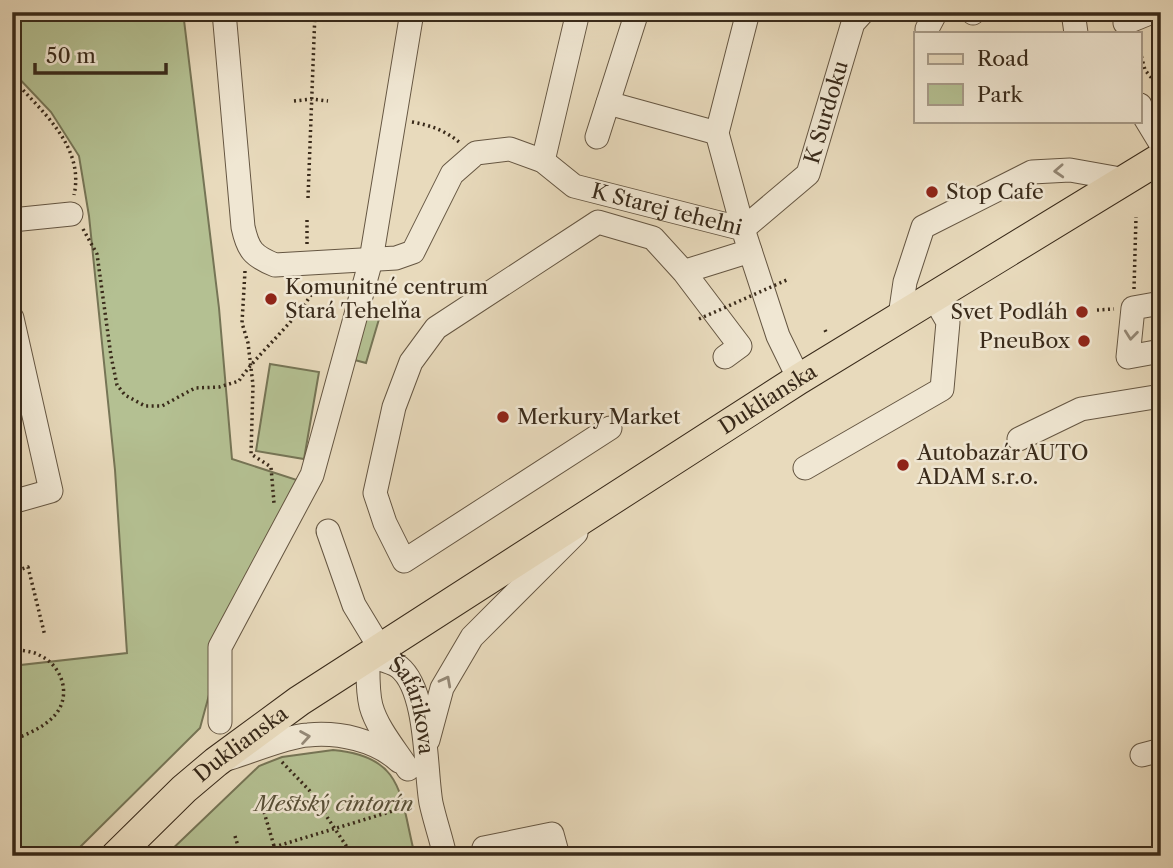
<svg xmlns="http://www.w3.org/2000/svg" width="1173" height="868" font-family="'Libre Caslon Text',serif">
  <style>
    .green { fill: #b4c092; stroke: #767556; stroke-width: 2 }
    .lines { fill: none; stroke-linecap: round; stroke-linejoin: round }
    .minor-casing { stroke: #655642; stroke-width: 25 }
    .major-casing { stroke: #392a1a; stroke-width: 32 }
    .path { stroke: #392a1a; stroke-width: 3.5; stroke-dasharray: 2 3.5; stroke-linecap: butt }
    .minor { stroke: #f0e7d3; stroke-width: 23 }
    .major { stroke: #e8dabc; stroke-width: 30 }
    .path-bridge { stroke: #392a1a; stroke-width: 3.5; stroke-dasharray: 2 3.5; stroke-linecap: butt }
    .oneway { stroke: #948876 }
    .poi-dot { fill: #8f2418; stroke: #f0e7d3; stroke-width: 2.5 }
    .labels { text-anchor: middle; stroke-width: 5; stroke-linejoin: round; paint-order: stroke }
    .street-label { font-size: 21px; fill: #392a1a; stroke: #f0e7d3 }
    .poi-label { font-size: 21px; fill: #392a1a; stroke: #f0e7d3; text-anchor: start }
    .park-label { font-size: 21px; font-style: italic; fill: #585038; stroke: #f0e7d3 }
  </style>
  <rect width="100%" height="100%" fill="#e8dabc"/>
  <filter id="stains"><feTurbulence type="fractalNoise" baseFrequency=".00286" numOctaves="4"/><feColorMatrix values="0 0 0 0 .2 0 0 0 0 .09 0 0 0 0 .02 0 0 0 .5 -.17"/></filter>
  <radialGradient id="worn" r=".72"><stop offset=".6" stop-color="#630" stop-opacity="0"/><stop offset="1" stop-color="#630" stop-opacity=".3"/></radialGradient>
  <path class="green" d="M12 12H183L219 308 232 459 300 481 233 607 200 728 71 856H12V666L127 653 115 470 89 216 79 156 51 112 12 71Z
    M363 304 382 309 366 363 347 358Z
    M270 364 319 372 304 459 256 451Z
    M333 750C405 756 400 797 415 856H165L259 766 282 757Z"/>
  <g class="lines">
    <g class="minor-casing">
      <g id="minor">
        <path id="s1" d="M224 12 243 227C248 250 253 256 275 265L396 258 413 252 452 174 476 153 510 149 543 161 574 186 743 229 778 336 799 379"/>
        <path id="s2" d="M748 12 717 133 743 229 808 174 853 23 863 12"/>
        <path d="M1073 12 1076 33"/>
        <path d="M973 13 974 12"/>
        <path d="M1125 23 1152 12"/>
        <path d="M927 29 936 12"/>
        <path d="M608 103 717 133"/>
        <path d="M1140 105 1141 111 1161 144"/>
        <path d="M597 137 637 12"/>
        <path d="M543 161 578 12"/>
        <path d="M12 220 71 214"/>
        <path d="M686 271 750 251"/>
        <path d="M1161 303 1133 308 1128 357 1161 351"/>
        <path d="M900 316 905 282 923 227 1032 172 1070 170 1126 180"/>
        <path d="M12 318 51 491 12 502"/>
        <path d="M610 428 404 561 385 523 375 493 394 407 411 362 436 328 598 222 653 238 684 272 740 346 725 357"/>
        <path d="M1019 439 1081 409 1161 396"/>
        <path d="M805 468 942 389 948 322 933 296"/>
        <path d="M328 531 354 605 380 648"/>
        <path d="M220 722V647L312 475 371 260 412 12"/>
        <path d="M428 740 442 688 472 637 576 533"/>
        <path d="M1142 755 1161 750"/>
        <path d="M230 758C250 752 288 736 308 735 339 732 376 740 399 761"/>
        <path id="s3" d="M408 769C395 749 377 728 371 706 367 690 368 672 368 655 377 659 391 661 399 667 428 690 425 769 431 803 435 821 441 838 445 856"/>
        <path d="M486 856 484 848 552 834 558 856"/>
      </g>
    </g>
    <g class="major-casing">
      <g id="major">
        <path id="s4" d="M116 856 184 789 216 762 299 701 799 379 1161 158"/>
      </g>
    </g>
    <path class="path" d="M1140 51 1145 70 1161 89
      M12 78C41 111 85 146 74 195
      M294 101 312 99 328 101
      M412 122C430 125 446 131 459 142
      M308 198 315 12
      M83 229 97 254 111 356 117 385 125 395 145 406H162L195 388 219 387 239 381C254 356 313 306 316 282
      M307 244V220
      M245 271 242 323 248 343 253 385 251 454 271 467 274 503
      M1134 289 1136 217
      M1097 310 1114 309
      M825 330 826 332
      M12 572 28 567 45 636
      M12 583V589
      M12 634 18 636 20 640 18 650
      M12 650C20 650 32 651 39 655 60 664 71 691 58 711 48 726 28 734 12 740
      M282 762 309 790 353 856
      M264 812 277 856
      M235 836 241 856
      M274 847 396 810
      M376 856 407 847"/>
    <use href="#minor" class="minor"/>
    <use href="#major" class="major"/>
    <path class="path-bridge" d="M699 319 789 279"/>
  </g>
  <defs><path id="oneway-chevron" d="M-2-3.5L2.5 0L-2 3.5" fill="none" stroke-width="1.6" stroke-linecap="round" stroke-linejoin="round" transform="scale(1.75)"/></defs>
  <g class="oneway">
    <use href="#oneway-chevron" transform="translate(1059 171) rotate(177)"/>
    <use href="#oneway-chevron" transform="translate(1131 335) rotate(96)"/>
    <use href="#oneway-chevron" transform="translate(446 681) rotate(-62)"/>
    <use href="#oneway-chevron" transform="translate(305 737) rotate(-9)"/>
  </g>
  <g class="poi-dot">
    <circle cx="932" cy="192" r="7"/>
    <circle cx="271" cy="299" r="7"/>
    <circle cx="1082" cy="312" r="7"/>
    <circle cx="1084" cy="341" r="7"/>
    <circle cx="503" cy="417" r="7"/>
    <circle cx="903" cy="465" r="7"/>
  </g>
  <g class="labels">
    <g class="street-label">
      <text dy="7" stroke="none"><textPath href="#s2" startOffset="374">K Surdoku</textPath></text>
      <text dy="7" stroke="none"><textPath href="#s1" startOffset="732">K Starej tehelni</textPath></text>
      <text dy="7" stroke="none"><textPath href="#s4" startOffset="798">Duklianska</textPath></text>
      <text dy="7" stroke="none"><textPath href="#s3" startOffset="200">Šafárikova</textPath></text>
      <text dy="7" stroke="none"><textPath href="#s4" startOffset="168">Duklianska</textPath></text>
    </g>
    <g class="poi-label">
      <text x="946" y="199">Stop Cafe</text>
      <text x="285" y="294">Komunitné centrum<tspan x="285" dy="24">Stará Tehelňa</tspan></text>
      <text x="1068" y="319" text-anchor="end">Svet Podláh</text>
      <text x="1070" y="348" text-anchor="end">PneuBox</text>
      <text x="517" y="424">Merkury Market</text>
      <text x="917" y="460">Autobazár AUTO<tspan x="917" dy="24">ADAM s.r.o.</tspan></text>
    </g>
    <g class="park-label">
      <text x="334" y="811">Mestský cintorín</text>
    </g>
  </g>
  <rect width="1173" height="868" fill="none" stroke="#e8dabc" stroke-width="42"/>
  <rect x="14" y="14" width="1145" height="840" fill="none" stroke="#392a1a" stroke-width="3.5"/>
  <rect x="21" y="21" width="1131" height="826" fill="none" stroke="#392a1a" stroke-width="2"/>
  <rect x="914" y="32" width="228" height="91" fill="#f0e7d3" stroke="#a79b89" stroke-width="2"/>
  <rect x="928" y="54" width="35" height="10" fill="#e8dabc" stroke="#a79b89" stroke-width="2"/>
  <text x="977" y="66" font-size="21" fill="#392a1a">Road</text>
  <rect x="928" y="84" width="35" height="21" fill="#b4c092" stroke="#a79b89" stroke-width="2"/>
  <text x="977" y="102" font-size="21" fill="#392a1a">Park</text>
  <path d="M35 63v10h131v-10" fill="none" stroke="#392a1a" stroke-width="3.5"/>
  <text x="46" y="63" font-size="21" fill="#392a1a" stroke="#f0e7d3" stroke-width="5" paint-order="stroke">50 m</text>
  <rect width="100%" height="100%" filter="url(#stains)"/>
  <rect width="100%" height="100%" fill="url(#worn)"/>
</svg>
